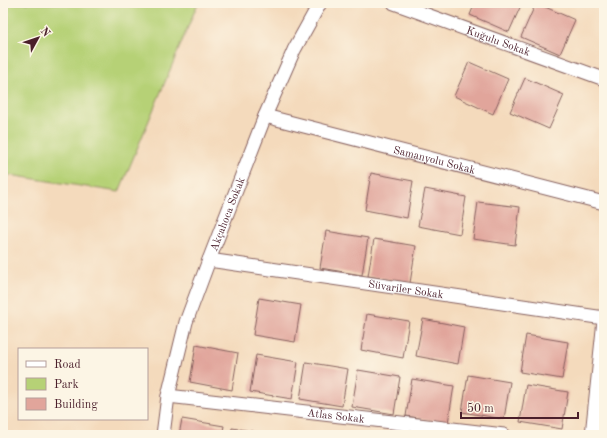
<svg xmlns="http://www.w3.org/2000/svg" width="607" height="438" font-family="'Old Standard TT',serif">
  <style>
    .green { fill: #b6d176; stroke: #807850 }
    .building { fill: #e1a59b }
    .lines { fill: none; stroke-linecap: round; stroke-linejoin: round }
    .minor-casing { stroke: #86605e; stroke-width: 15 }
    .minor { stroke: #fff; stroke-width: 13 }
    .labels { text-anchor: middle; stroke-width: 3; stroke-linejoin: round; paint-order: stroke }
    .street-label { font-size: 11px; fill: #4a1f2b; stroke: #fcf5e5 }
  </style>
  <rect width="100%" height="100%" fill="#fcf5e5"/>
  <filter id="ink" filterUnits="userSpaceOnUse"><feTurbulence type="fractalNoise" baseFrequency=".025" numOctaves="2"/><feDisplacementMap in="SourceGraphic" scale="8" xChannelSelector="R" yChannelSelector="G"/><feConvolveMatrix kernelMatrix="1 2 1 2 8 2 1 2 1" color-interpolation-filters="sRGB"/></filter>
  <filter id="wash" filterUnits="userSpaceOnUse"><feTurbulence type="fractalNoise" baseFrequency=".012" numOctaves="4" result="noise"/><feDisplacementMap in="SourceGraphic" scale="16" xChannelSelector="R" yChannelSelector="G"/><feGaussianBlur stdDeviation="0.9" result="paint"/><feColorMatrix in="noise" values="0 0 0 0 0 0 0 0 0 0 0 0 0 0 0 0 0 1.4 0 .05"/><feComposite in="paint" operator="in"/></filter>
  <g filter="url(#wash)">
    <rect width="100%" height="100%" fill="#f4dabc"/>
    <path class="green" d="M3 3H198L119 192 3 174Z"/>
    <g id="blocks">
      <path class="building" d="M475 3H522L509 32 470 15Z
        M536 3 575 20 560 54 521 37Z
        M469 62 508 79 493 114 454 96Z
        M525 78 564 95 549 129 510 112Z
        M371 173 413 181 407 218 365 210Z
        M425 189 466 197 460 234 418 226Z
        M478 202 520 207 515 245 473 239Z
        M326 231 368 238 362 275 320 268Z
        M374 239 416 246 410 283 368 276Z
        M259 298 301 305 295 342 253 335Z
        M367 314 409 321 403 358 361 350Z
        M423 319 464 327 458 364 416 356Z
        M526 335 568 342 562 379 520 372Z
        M196 345 238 353 232 390 190 382Z
        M256 355 298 362 292 399 250 392Z
        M306 362 348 369 342 406 300 399Z
        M358 370 400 377 394 414 352 407Z
        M468 375 510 382 504 419 462 412Z
        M412 379 454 386 448 423 406 416Z
        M526 385 568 392 562 429 520 422Z
        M182 419 224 426 222 435H179Z
        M232 428 270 434V435H231Z"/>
    </g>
  </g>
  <g filter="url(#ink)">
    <use href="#blocks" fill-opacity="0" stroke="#86605e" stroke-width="1"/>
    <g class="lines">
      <g class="minor-casing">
        <g id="minor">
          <path id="s1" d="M394 3 604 79"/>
          <path id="s2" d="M265 116 604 203"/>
          <path id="s3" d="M209 260 604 318"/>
          <path id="s4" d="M168 396 504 435"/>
          <path id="s5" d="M163 435 168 396 186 322 209 260 265 116 294 50 320 3"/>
          <path d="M592 435 604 320"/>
        </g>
      </g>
      <use href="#minor" class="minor"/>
    </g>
  </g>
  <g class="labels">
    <g class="street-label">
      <text dy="4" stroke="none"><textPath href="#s1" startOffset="111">Kuğulu Sokak</textPath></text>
      <text dy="4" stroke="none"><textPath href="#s2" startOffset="175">Samanyolu Sokak</textPath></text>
      <text dy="4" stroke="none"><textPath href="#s5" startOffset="231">Akçahoca Sokak</textPath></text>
      <text dy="4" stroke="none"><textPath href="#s3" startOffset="199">Süvariler Sokak</textPath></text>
      <text dy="4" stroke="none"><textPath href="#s4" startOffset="169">Atlas Sokak</textPath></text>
    </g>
  </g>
  <rect width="607" height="438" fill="none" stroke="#fcf5e5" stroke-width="16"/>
  <rect x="18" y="348" width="130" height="72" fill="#fcf5e5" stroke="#b59f9b"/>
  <rect x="26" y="361" width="20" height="6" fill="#ffffff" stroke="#b59f9b"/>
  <text x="54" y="368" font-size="12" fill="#4a1f2b">Road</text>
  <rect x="26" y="378" width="20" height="12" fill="#b6d176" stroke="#b59f9b"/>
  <text x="54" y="388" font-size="12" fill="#4a1f2b">Park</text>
  <rect x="26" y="398" width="20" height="12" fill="#e1a59b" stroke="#b59f9b"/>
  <text x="54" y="408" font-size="12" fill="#4a1f2b">Building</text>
  <g transform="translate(38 38) rotate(50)" stroke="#fcf5e5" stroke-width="3" paint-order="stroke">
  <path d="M0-3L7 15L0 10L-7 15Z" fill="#4a1f2b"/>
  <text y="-6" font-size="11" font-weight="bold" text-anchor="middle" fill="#4a1f2b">N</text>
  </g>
  <path d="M461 412v6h117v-6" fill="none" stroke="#4a1f2b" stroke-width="2"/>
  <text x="467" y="412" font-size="12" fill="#4a1f2b" stroke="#fcf5e5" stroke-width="3" paint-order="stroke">50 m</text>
</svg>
